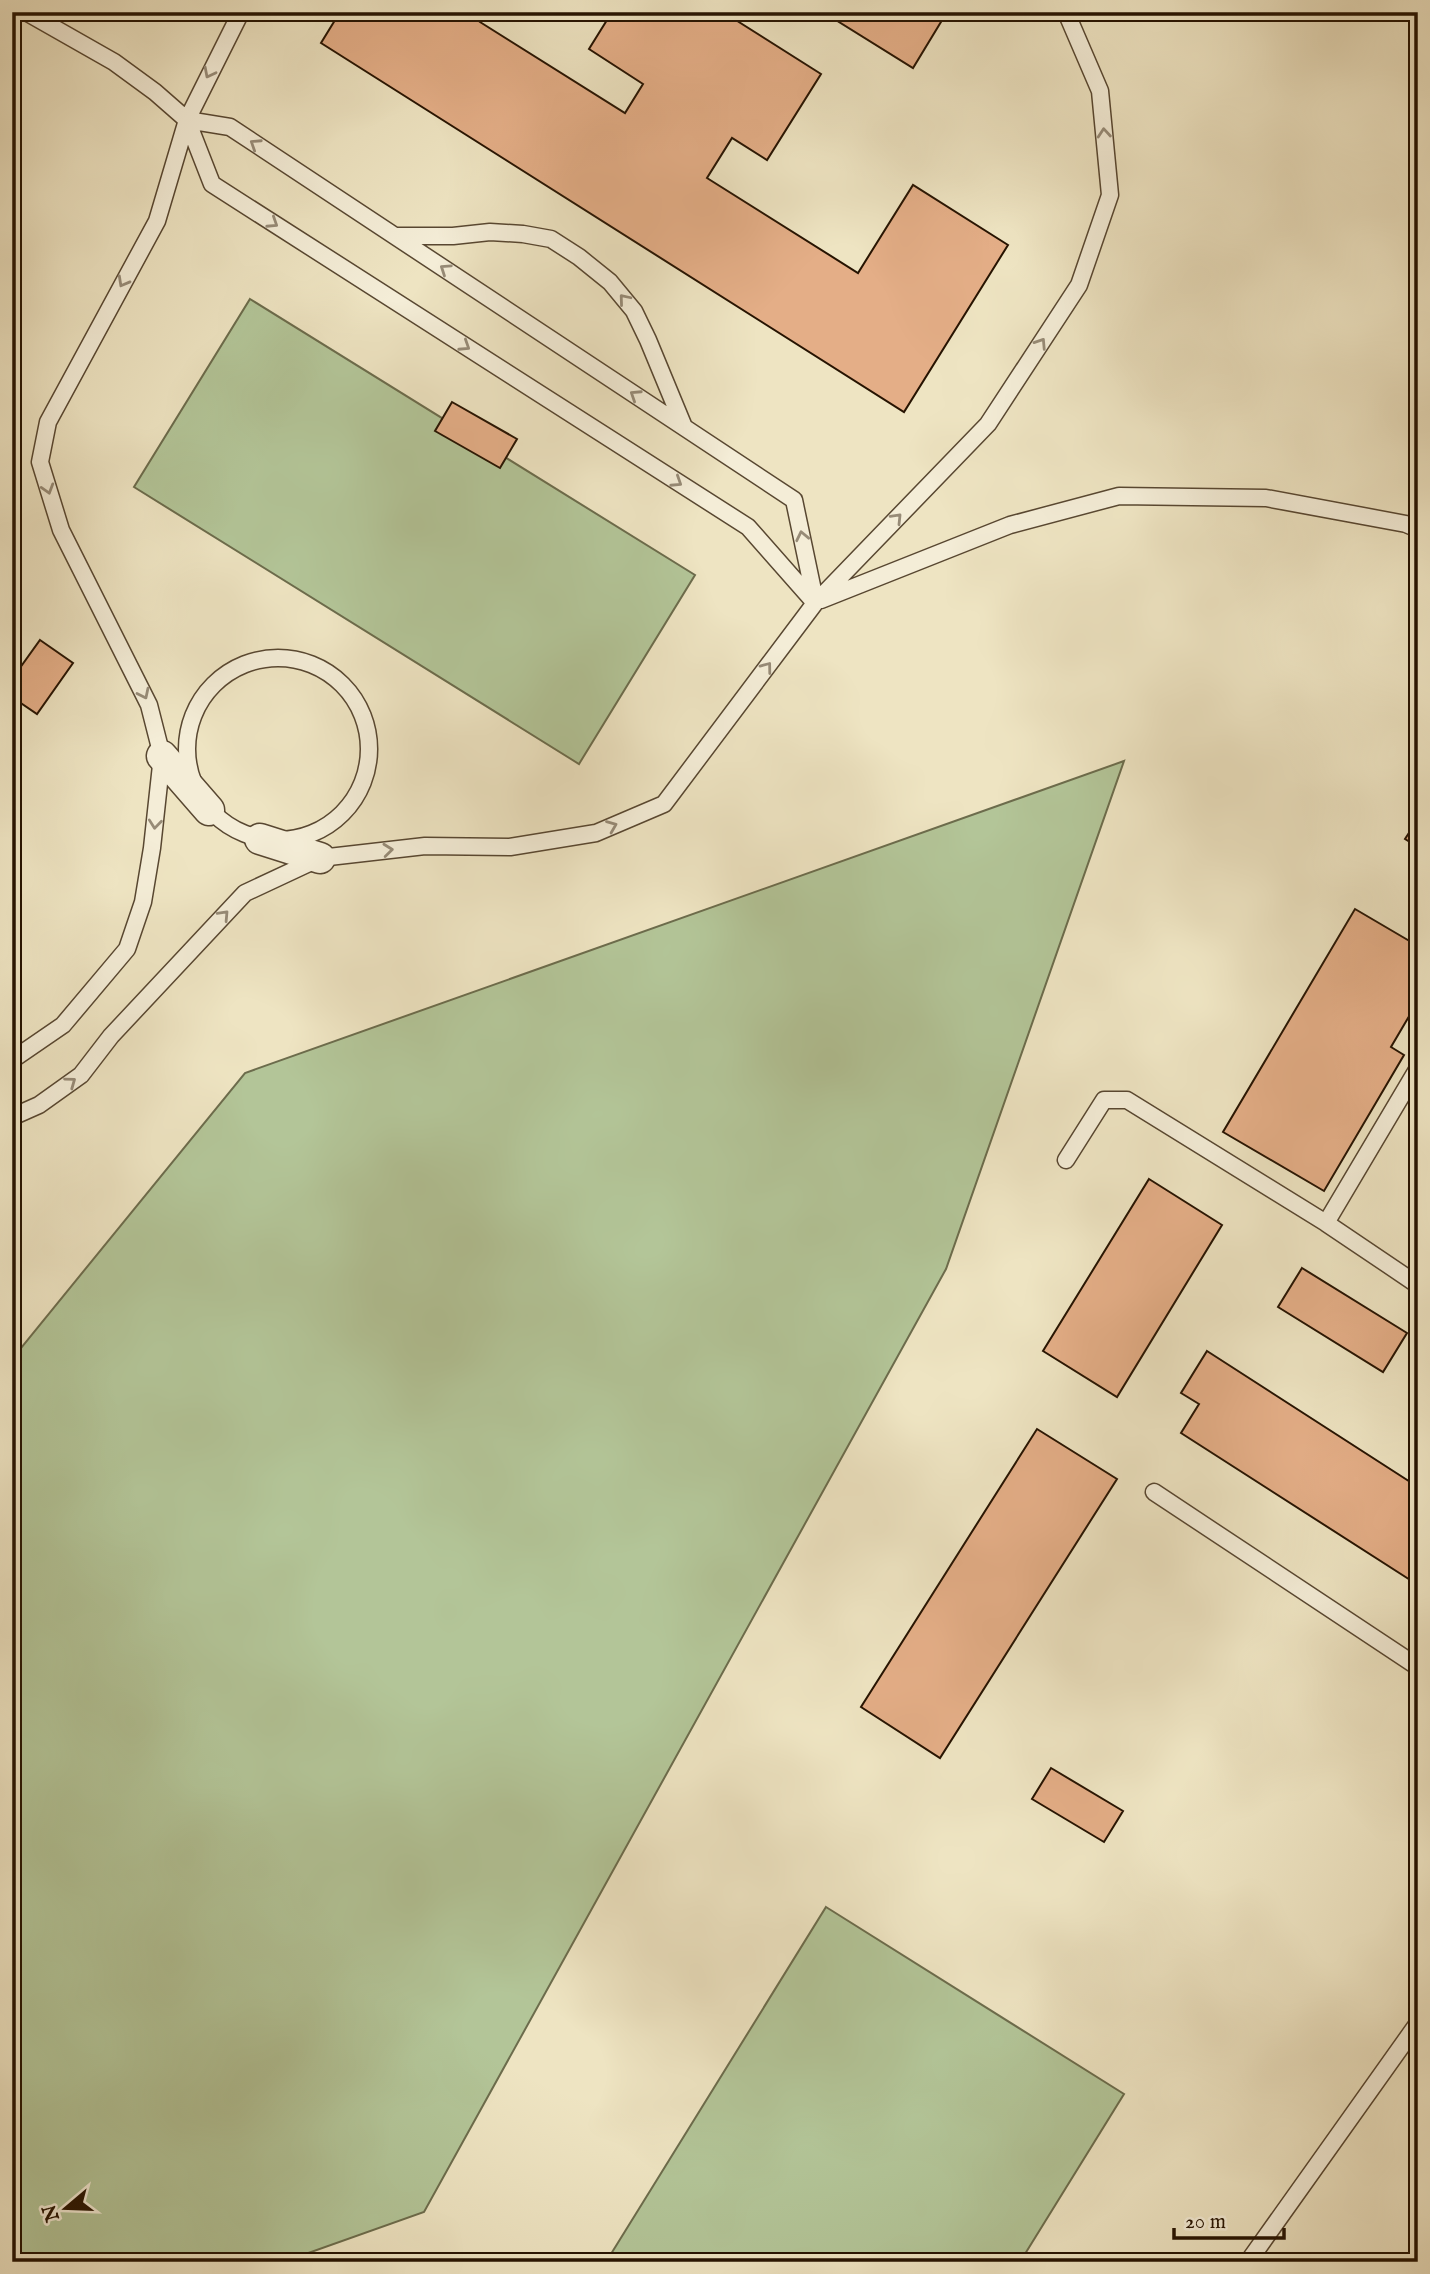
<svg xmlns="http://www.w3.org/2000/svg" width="1430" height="2274" font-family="'IM FELL English',serif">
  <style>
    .green { fill: #b3c598; stroke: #6c6c4c; stroke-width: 2 }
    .building { fill: #e4ae87; stroke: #261301; stroke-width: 2 }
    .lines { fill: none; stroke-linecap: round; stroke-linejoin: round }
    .service-casing { stroke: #584731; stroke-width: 19 }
    .minor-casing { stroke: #584731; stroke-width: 33 }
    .service { stroke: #f4edd7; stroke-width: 16 }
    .minor { stroke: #f4edd7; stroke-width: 30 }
    .oneway { stroke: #978b77 }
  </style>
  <rect width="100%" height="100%" fill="#eee4c2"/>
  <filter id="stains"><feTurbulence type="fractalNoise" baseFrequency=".00286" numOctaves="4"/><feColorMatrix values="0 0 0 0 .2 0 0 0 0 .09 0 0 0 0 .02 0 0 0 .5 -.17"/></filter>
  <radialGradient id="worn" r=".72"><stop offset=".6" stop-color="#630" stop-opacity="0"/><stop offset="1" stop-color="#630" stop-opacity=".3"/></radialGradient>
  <path class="green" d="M250 299 695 575 579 764 134 487Z
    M1124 761 946 1269 424 2212 283 2262H12V1359L245 1073Z
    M826 1907 1124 2094 1020 2262H606Z"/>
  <path class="building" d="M340 12H486L480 22 625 113 643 84 589 49 612 12H723L821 74 767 160 732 138 707 178 858 273 913 185 1008 245 904 412 321 43Z
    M823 12H947L913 68Z
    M452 402 517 439 500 468 435 431Z
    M40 640 73 663 37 714 12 697V679Z
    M1418 819V847L1405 839Z
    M1355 909 1418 946V1001L1391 1047 1404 1055 1324 1191 1223 1132Z
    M1149 1179 1222 1225 1117 1397 1043 1351Z
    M1302 1268 1407 1333 1383 1372 1278 1307Z
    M1207 1351 1418 1487V1585L1181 1433 1199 1404 1181 1393Z
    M1037 1429 1117 1479 940 1758 861 1707Z
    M1051 1768 1123 1811 1104 1842 1032 1799Z"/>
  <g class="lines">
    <g class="service-casing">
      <path id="service" d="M26 12 114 62 155 92 187 120 212 184 748 527 815 603
        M187 120 230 127 794 500 815 600
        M396 236H453L490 232 523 234 551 239 579 257 610 282 634 311 648 340 684 427
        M821 600 1010 525 1119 496 1266 498 1406 524 1418 529
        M187 749a91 91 0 1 1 182 0a91 91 0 1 1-182 0Z
        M12 1060 63 1025 127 949 143 902 152 848 162 756 149 705 61 530 40 462 48 422 157 221 187 120 241 12
        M12 1117 39 1105 81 1075 111 1036 245 893 320 858 425 846 510 847 596 833 664 804 815 603 988 424 1079 285 1110 195 1100 91 1066 12
        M1066 1160 1104 1100H1127L1326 1223 1418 1068
        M1326 1223 1418 1285
        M1154 1492 1418 1667
        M1248 2262 1418 2023"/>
    </g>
    <g class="minor-casing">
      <path id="minor" d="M162 756 209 810
        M260 839 320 858"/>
    </g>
    <use href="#service" class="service"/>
    <use href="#minor" class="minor"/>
  </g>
  <defs><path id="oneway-chevron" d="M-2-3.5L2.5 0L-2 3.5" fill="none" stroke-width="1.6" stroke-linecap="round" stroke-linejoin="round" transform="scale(1.75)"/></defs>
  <g class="oneway">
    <use href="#oneway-chevron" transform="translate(209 73) rotate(117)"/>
    <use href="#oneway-chevron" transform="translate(1104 133) rotate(-95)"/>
    <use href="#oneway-chevron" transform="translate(255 144) rotate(-147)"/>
    <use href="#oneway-chevron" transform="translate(273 223) rotate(33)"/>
    <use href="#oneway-chevron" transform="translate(445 269) rotate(-146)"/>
    <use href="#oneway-chevron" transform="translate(123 282) rotate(119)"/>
    <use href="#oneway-chevron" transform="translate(624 299) rotate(-130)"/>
    <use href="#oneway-chevron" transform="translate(1041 343) rotate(-57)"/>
    <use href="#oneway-chevron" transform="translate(465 346) rotate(33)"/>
    <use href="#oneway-chevron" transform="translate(635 395) rotate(-147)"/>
    <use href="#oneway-chevron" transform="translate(677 482) rotate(33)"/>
    <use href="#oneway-chevron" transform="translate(48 489) rotate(73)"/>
    <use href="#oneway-chevron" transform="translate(897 518) rotate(-46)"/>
    <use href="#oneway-chevron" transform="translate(802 536) rotate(-102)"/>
    <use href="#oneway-chevron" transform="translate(767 667) rotate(-53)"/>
    <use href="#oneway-chevron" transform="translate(144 694) rotate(64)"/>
    <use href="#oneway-chevron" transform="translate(155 824) rotate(96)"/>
    <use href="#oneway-chevron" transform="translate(612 826) rotate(-22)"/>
    <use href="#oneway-chevron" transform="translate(388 850) rotate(-6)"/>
    <use href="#oneway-chevron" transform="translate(224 915) rotate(-47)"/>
    <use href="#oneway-chevron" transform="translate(71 1082) rotate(-36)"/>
  </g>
  <rect width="1430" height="2274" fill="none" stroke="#eee4c2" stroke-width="42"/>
  <rect x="14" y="14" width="1402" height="2246" fill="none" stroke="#261301" stroke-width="3.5"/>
  <rect x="21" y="21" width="1388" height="2232" fill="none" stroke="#261301" stroke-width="2"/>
  <g transform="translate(66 2208) rotate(251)" stroke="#f4edd7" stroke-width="5" paint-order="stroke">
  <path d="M0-5L12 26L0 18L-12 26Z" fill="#261301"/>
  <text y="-10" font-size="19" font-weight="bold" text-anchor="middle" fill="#261301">N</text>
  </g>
  <path d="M1174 2228v10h110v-10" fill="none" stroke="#261301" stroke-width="3.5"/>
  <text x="1185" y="2228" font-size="21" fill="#261301" stroke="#f4edd7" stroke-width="5" paint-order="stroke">20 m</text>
  <rect width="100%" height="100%" filter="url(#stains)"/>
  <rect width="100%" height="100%" fill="url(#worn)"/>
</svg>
